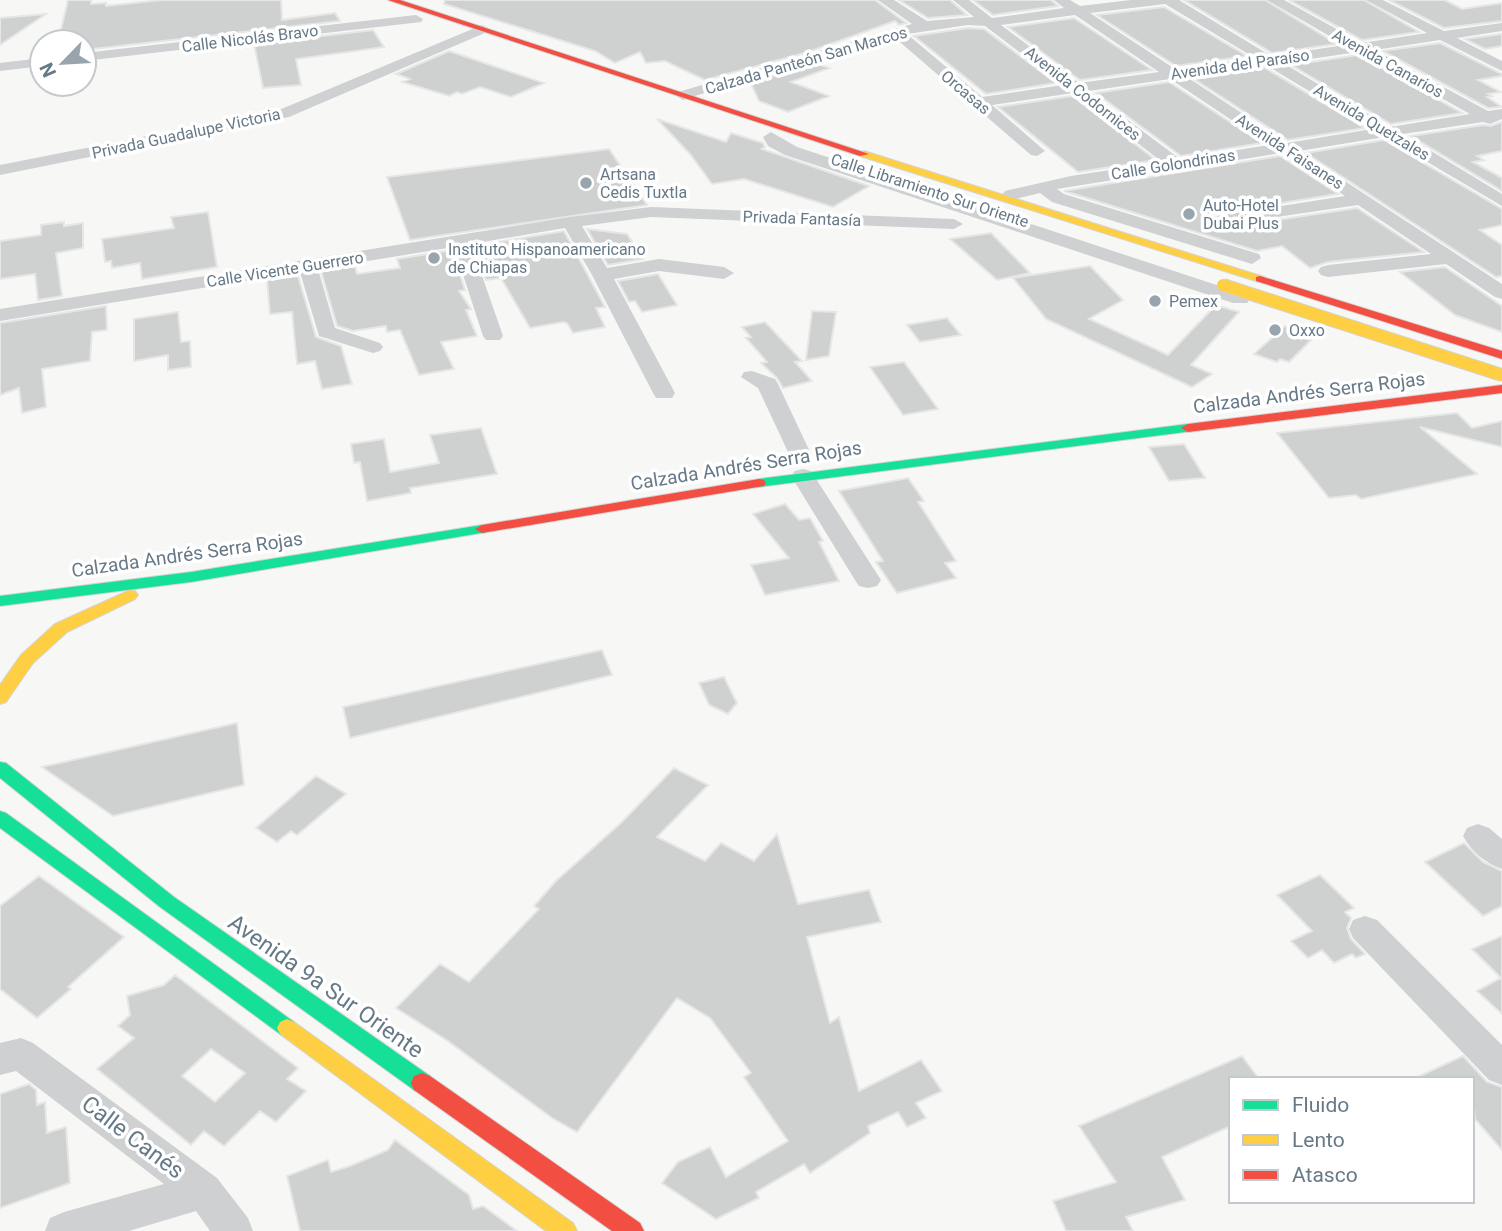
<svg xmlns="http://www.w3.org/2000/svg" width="1502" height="1231" font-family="Roboto,sans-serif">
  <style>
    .building { fill: #cfd1d1; stroke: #e6e6e6; stroke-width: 2; fill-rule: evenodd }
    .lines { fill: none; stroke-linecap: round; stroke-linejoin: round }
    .fast-casing { stroke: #d3d5d5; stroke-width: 2 }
    .slow-casing { stroke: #d3d5d5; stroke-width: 2 }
    .jam-casing { stroke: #d3d5d5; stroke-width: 2 }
    .street { fill: #ced0d1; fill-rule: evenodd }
    .fast { fill: #16e098; fill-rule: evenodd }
    .slow { fill: #ffcf43; fill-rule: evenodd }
    .jam { fill: #f24e42; fill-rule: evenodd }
    .slow-bridge-casing { stroke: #d3d3d4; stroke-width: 14; stroke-linecap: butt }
    .slow-bridge { stroke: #ffcf43; stroke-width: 12 }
    .poi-dot { fill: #99a5ae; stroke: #fff; stroke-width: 2.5 }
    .labels { text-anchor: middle; stroke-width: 7; stroke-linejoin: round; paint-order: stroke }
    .far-street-label { font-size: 16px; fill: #667987; stroke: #fff }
    .far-poi-label { font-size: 16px; fill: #667987; stroke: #fff; text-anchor: start }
    .street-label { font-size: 19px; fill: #667987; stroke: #fff }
    .near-street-label { font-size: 23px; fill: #667987; stroke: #fff }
  </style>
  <rect width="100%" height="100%" fill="#f7f7f6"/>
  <path class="building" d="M68 0H91V4L106 3V6L161 0H281L282 20 335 13 340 21 84 50V42H58Z
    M445 0H875L906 23 899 25 895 21 808 52 705 80 665 61 646 63 640 52 615 63 595 51 444 4Z
    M899 0H950L967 15 928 18Z
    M973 0H1051L1058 6 993 15Z
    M1184 0H1265L1337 44 1272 53Z
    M1289 0H1364L1419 32 1362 40Z
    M1389 0H1445L1462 9 1502 3V21L1444 28Z
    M1164 7 1247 56 1176 66 1097 15Z
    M46 14 0 45V18Z
    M1074 18 1152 70 1080 80 1008 27Z
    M968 28 984 29 1056 83 986 94 914 36Z
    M373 30 384 47 296 59 301 85 263 88 254 44Z
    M1502 34V46L1485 49 1465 39Z
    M1440 43 1502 74V76L1478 80 1501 92 1488 94 1492 96 1487 97 1502 107 1488 108 1383 51Z
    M449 51 505 70 544 83 511 97 480 87 462 94 457 92 449 96 402 82 410 79 396 74Z
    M1358 55 1462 113 1391 124 1291 65Z
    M815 63 829 68 791 82 829 96 788 112 759 101 750 82Z
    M1265 68 1365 128 1288 140 1194 79Z
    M1169 82 1262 143 1181 156 1096 93Z
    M1072 96 1156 160 1078 172 998 107Z
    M657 119 726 142 731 133 763 143 765 147 762 149 869 186 833 207 744 179 712 184 690 154Z
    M1502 122V151L1477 156 1484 160 1473 162 1502 178V191L1411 136 1483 125 1491 126Z
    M1384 140 1502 209V225L1480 230 1502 245V276L1496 277 1306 153Z
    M609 149 647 205 410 240 387 177Z
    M1280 156 1338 194 1211 214 1205 221 1209 227 1217 229 1357 208 1424 252 1328 262 1310 268 1282 246 1257 251 1064 191Z
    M208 212 217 267 142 279 140 263 112 268 111 261 105 262 102 239 174 228 171 217Z
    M64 222V226L83 223V248L56 253 62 296 38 300 35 274 0 279V241L41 235V225Z
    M587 229 627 234 643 259 608 265Z
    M564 231 605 307 596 308 605 327 573 333 567 323 563 322 530 328 501 278 486 280 474 246Z
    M991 233 1030 273 997 280 950 239Z
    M452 250 465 290 459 291 471 309 466 310 477 336 441 342 454 369 419 375 400 330 387 332 386 326 353 331 337 326 321 271 355 266 357 274 400 268 397 259Z
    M1090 266 1123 300 1089 319 1168 355 1216 305 1239 312 1191 365 1212 374 1192 387 1046 319 1013 278Z
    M1445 267 1502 306V332L1455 315 1400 272Z
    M658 274 677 305 642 312 635 301 629 302 618 281Z
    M298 276 316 337 341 346 352 384 322 389 315 361 297 364 292 312 270 314 267 280Z
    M106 306 107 330 92 332 90 361 42 369 46 407 22 413 19 388 0 395V323Z
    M812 311 836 312 829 356 806 360Z
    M178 312 181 342 190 341 191 367 168 370V355L134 361V319Z
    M947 318 961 335 920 342 907 325Z
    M765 322 802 361 795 362 812 381 783 388 777 378 761 363 767 362 746 338 751 337 742 327Z
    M1285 326 1315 336 1289 362 1280 359 1277 362 1254 354Z
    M904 362 938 409 903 415 870 367Z
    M1457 413 1472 428 1502 421V447L1420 427 1477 474 1361 499 1356 495 1329 498 1277 433Z
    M481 428 497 474 410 488 411 493 367 501 360 462 354 463 351 444 384 439 390 472 439 463 430 435Z
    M1184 444 1205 478 1169 481 1149 447Z
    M908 478 924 501 918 502 956 561 945 563 956 578 897 593 876 562 883 561 839 491Z
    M785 504 799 520 810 518 823 541 819 542 839 581 765 595 751 565 789 558 753 514Z
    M602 650 612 675 350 738 343 707Z
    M724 677 737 703 728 714 709 705 699 683Z
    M237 723 244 785 113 816 42 767Z
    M674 768 708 785 657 837 705 861 721 843 754 861 777 834 798 904 869 890 881 922 807 937 830 1023 839 1017 859 1091 921 1060 942 1091 916 1103 926 1118 907 1127 898 1112 868 1126 870 1133 810 1173 804 1164 756 1192 759 1198 716 1219 662 1183 678 1162 710 1147 726 1177 788 1141 744 1077 751 1073 710 1018 677 998 577 1132 552 1118 448 1041 396 1008 440 964 469 982 539 909 534 906 556 881 621 823Z
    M316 776 346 794 297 835 291 831 277 842 256 828Z
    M1464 843 1483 862 1502 871V906L1483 916 1425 862Z
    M1320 875 1354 908 1345 912 1351 918 1347 928 1351 939 1365 954 1356 958 1352 954 1334 963 1322 950 1308 958 1291 941 1312 931 1277 895Z
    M39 876 124 937 68 987 71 989 37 1018 0 989V906Z
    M1502 936V1014L1477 991 1501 978 1472 949Z
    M175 975 298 1068 287 1079 306 1091 276 1122 260 1111 224 1146 204 1131 191 1145 97 1069 134 1038 118 1026 130 1015 127 996 164 985ZM211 1049 245 1073 215 1102 182 1076Z
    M1242 1056 1259 1079H1231V1126L1162 1157 1185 1200 1126 1217 1133 1231H1066L1053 1201 1116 1182 1079 1126Z
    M1463 1056 1487 1082 1502 1087V1150L1475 1119 1472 1079H1413Z
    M29 1084 36 1090 37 1105 45 1102 47 1133 66 1127 70 1183 0 1208V1094Z
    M395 1140 469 1195 473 1209 483 1206 517 1231H300L287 1176 328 1160 331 1172 350 1166 388 1150Z"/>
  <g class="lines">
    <g class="fast-casing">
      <path id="fast" d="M1188 424 1193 425V431L759 487 752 483 759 479Z
        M482 525 489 529 487 532 191 582 0 606V596L191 572Z
        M0 762 6 763 174 897 430 1076 433 1083 430 1090 422 1093 414 1090 160 907 0 778Z
        M0 811 6 813 294 1022 297 1028 294 1034 287 1037 280 1034 0 828Z"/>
    </g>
    <g class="slow-casing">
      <path id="slow" d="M864 151 1264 277 1266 279 1260 282 1256 281 860 156 859 154Z
        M130 590 135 591 138 595 135 599 67 632 33 663 6 702 0 704V685L21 655 55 624Z
        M287 1019 294 1022 573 1223 577 1231H546L280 1034 277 1028 280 1022Z"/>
    </g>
    <g class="jam-casing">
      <path id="jam" d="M388 0H400L869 154 860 156Z
        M1260 276 1502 351V359L1256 281V277Z
        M1502 385V393L1188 432 1181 428 1188 424Z
        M759 479 764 480 766 483 764 486 482 533 475 529 482 525Z
        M422 1073 430 1076 640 1223 644 1231H612L414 1090 411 1083 414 1076Z"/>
    </g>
    <path class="street" d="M878 0H894L927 21 974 17 953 0H969L992 18 1064 8 1054 0H1070L1080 6 1131 0H1179L1271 56 1345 45 1267 0H1284L1362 43 1427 33 1366 0H1383L1444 31 1502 23V31L1457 38 1502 61V71L1440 40 1375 50 1488 111 1502 109V119L1490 124 1483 122 1403 134 1502 194V206L1385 137 1299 151 1502 284V299L1495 297 1446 264 1328 277 1321 275 1318 271 1321 267 1328 265 1431 254 1358 205 1217 226 1211 225 1208 221 1211 217 1217 216 1345 196 1281 153 1057 189 1064 194 1259 254 1261 258 1252 264 1052 202 1040 193 1011 200 1005 199 1002 195 1005 191 1071 176 1162 162 1073 93 992 105 1045 151 1037 156 1031 155 894 37 688 98 683 100 675 95 678 92 912 24ZM1165 4 1255 58 1175 69 1090 13ZM1075 15 1159 72 1079 83 1001 25ZM968 25 985 26 1063 85 982 97 907 34ZM1358 52 1470 114 1390 127 1283 63ZM1266 65 1372 129 1287 143 1187 77ZM1170 79 1269 145 1180 159 1089 91Z
      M416 15 423 19 421 22 84 61V53Z
      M482 25 489 29 487 32 289 117 0 175V165L279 110Z
      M42 58V66L0 71V63Z
      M771 132 797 147 1247 295 1250 299 1247 303H1233L785 155 768 146 763 137Z
      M651 207 954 219 963 224 954 229 651 217 582 226 607 268 659 259 724 267 734 273 724 279 659 271 614 279 675 393 672 398H656L653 393 592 275 565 228 471 244 503 336 500 340H486L483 336 454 247 318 269 335 328 380 343 383 347 380 351 373 353 319 336 300 272 0 321V309L570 217Z
      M752 371 775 379 778 384 811 454 808 459H792L789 454 758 388 741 377 744 372Z
      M803 469 811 471 881 580 877 586 868 588 859 586 855 580 791 476 795 471Z
      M1478 824 1489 828 1502 839V869C1486 864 1471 851 1463 836L1467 828Z
      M1365 916 1377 920 1502 1045V1085L1489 1080 1353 938 1349 929 1353 920Z
      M21 1038 33 1043 217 1178 248 1218 253 1231H210L196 1211 129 1231H45L50 1218 64 1212 164 1184 16 1071 0 1075V1043Z"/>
    <use href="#fast" class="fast"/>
    <use href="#slow" class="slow"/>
    <use href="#jam" class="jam"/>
    <g class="slow-bridge-casing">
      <path id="slow-bridge" d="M1223 285 1502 375"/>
    </g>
    <use href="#slow-bridge" class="slow-bridge"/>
  </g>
  <g class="poi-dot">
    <circle cx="586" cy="183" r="7"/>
    <circle cx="1189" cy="214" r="7"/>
    <circle cx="434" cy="258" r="7"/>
    <circle cx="1155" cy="301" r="7"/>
    <circle cx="1275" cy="330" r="7"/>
  </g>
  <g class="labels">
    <g class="far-street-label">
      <text transform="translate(250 38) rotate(-7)" y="6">Calle Nicolás Bravo</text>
      <text transform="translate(806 60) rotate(-16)" y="6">Calzada Panteón San Marcos</text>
      <text transform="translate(1388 63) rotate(29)" y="6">Avenida Canarios</text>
      <text transform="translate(1240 64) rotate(-8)" y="6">Avenida del Paraíso</text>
      <text transform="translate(966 92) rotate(40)" y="6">Orcasas</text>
      <text transform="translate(1083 93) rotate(38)" y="6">Avenida Codornices</text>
      <text transform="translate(1372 122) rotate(31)" y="6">Avenida Quetzales</text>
      <text transform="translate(186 133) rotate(-12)" y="6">Privada Guadalupe Victoria</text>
      <text transform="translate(1290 151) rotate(33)" y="6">Avenida Faisanes</text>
      <text transform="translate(1173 164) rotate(-9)" y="6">Calle Golondrinas</text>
      <text transform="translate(930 190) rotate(18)" y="6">Calle Libramiento Sur Oriente</text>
      <text transform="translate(802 218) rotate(2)" y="6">Privada Fantasía</text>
      <text transform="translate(285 269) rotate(-9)" y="6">Calle Vicente Guerrero</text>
    </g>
    <g class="far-poi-label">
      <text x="600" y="180">Artsana<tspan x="600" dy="18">Cedis Tuxtla</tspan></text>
      <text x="1203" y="211">Auto-Hotel<tspan x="1203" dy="18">Dubai Plus</tspan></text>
      <text x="448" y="255">Instituto Hispanoamericano<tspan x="448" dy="18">de Chiapas</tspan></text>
      <text x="1169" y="307">Pemex</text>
      <text x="1289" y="336">Oxxo</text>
    </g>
    <g class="street-label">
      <text transform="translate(1309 392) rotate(-7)" y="7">Calzada Andrés Serra Rojas</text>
      <text transform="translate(746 465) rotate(-9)" y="7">Calzada Andrés Serra Rojas</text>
      <text transform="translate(187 554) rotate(-8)" y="7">Calzada Andrés Serra Rojas</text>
    </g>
    <g class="near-street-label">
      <text transform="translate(326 986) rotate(35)" y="8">Avenida 9a Sur Oriente</text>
      <text transform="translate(133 1137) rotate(37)" y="8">Calle Canés</text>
    </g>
  </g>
  <rect x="1229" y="1077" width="245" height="126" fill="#ffffff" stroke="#c2c9cf" stroke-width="2"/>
  <rect x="1243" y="1100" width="35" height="10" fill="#16e098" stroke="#c2c9cf" stroke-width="2"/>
  <text x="1292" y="1112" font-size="21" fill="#667987">Fluido</text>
  <rect x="1243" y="1135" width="35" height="10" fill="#ffcf43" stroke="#c2c9cf" stroke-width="2"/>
  <text x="1292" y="1147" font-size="21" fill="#667987">Lento</text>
  <rect x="1243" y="1170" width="35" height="10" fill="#f24e42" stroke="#c2c9cf" stroke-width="2"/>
  <text x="1292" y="1182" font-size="21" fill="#667987">Atasco</text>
  <g transform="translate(63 63) rotate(245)"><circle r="33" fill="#ffffff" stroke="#c2c9cf" stroke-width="2"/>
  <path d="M0-5L12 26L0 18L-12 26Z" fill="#99a5ae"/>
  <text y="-10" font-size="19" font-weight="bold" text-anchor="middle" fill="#667987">N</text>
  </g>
</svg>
